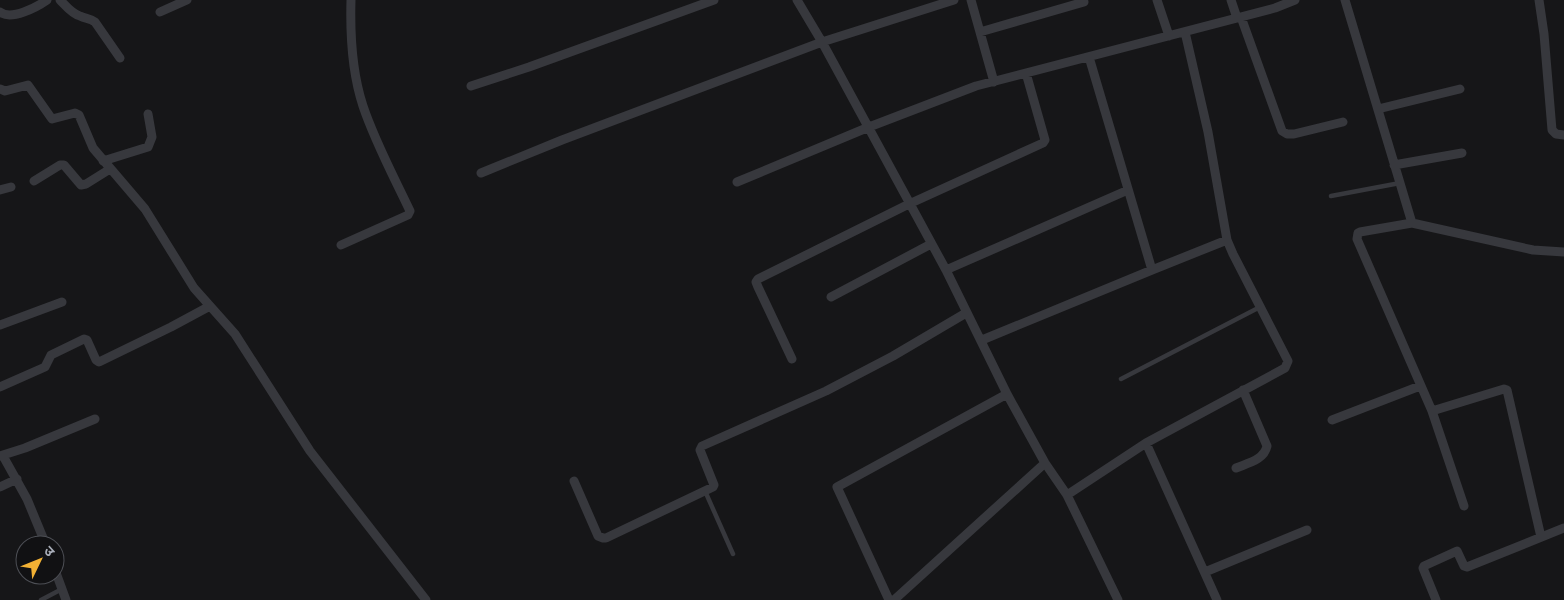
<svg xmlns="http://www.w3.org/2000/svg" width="1564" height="600" font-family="'Golos Text','Noto Sans Devanagari',sans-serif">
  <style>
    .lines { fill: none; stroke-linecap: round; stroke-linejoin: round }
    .lane { stroke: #37383d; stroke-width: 4.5 }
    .street { stroke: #37383d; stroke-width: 9 }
  </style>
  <rect width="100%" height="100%" fill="#161618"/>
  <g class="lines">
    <path class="lane" d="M1331 196 1400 183
      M1121 379 1260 307
      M705 491 733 554
      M41 600 62 589"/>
    <path class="street" d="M60 0C65 5 72 14 80 16 86 19 90 18 95 22L120 58
      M797 0 822 42 946 270 1007 394 837 487 889 600
      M971 0 994 82
      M1157 0 1169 36
      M1231 0 1237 18
      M1345 0 1412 223 1533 250 1564 252
      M1539 0 1544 34 1552 130 1556 134 1564 135
      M0 12C11 21 37 7 47 0
      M160 12 187 0
      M1241 17 1282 131 1287 134H1294L1343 122
      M980 32 1084 2
      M471 86 529 67 714 0
      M0 89 5 91 28 85 52 119 75 113 79 115 93 148 145 209 194 288 235 334 310 451 426 600
      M1378 109 1460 89
      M103 161 148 147 152 137 148 114
      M1394 165 1462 153
      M481 173 562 140 822 42 954 0
      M34 181 60 165H64L81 185 86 184 110 169
      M737 182 869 127 976 86 1275 8 1295 0
      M0 190 11 187
      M1412 223 1360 232 1358 233 1357 239 1432 411 1464 506
      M341 245 408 215 410 211C394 177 375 142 363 106 352 73 350 35 351 0
      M946 270 1128 190
      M1152 270 1227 240
      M831 297 931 244
      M0 325 62 302
      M982 340 1152 270 1089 57
      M792 359 758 287 756 282 758 279 909 204 1043 143 1045 140 1026 73
      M0 387 45 367 51 355 84 339 87 340 96 360 99 362 171 327 210 306
      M1007 394 1045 463 1067 495
      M1432 411 1504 389 1507 390 1541 537
      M1332 420 1420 386
      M1146 443 1217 600
      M0 456 25 448 95 419
      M3 456 27 499 46 545
      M1236 468C1248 463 1264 460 1267 446L1243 390
      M574 481 598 536 603 538H606L713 487 714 485 700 450 702 446 826 391 893 356 966 313
      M0 487 17 479
      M55 570 66 600
      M1205 572 1307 530
      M894 600 1045 463
      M1118 600 1067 495 1146 443 1285 368 1288 361 1233 254 1227 240 1208 132 1185 32
      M1436 600 1423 568 1424 566 1457 551 1464 566 1467 567 1564 528"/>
  </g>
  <g transform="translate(40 560) rotate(47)"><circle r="24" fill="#111113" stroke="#4d4f55"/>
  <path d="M0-4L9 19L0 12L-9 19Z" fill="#f2b134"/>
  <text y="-8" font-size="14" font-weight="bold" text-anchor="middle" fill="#a8adb8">उ</text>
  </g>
</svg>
